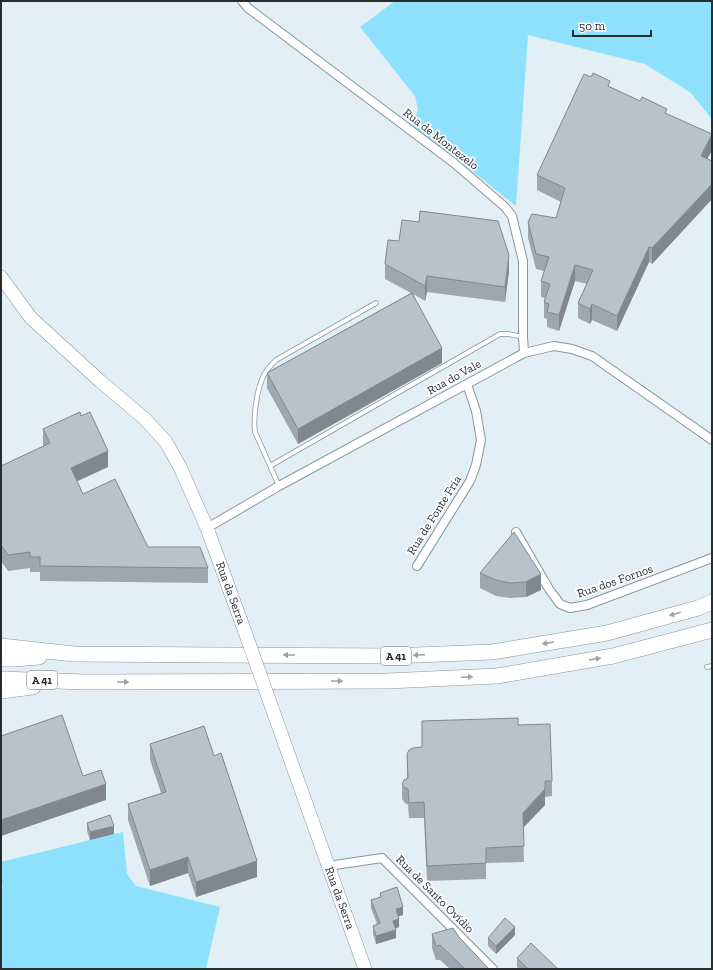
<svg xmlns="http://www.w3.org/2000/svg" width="713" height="970" font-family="'Zilla Slab',serif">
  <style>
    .green { fill: #8ee1fd }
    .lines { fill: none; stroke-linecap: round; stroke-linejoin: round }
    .lane-casing { stroke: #89959a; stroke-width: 5.5 }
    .street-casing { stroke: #89959a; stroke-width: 10 }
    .primary-casing { stroke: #89959a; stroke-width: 14 }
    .highway-casing { stroke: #89959a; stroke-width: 16 }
    .lane { stroke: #fff; stroke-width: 4 }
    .street { stroke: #fff; stroke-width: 8 }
    .primary { stroke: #fff; stroke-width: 13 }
    .highway { stroke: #fff; stroke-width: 15 }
    .primary-bridge-casing { stroke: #89959a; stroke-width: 14; stroke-linecap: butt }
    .primary-bridge { stroke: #fff; stroke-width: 13 }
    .wall { fill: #9ea7ae }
    .shaded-wall { fill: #81888d }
    .building { fill: #b8c2ca; stroke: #81888d }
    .oneway { fill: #9ea0a1 }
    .labels { text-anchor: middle; stroke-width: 3.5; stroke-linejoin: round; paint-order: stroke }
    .shield { fill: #fff; stroke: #686c6d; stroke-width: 1 }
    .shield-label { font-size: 11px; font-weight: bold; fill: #272d2e }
    .street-label { font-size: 12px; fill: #272d2e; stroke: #fff }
  </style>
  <rect width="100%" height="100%" fill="#e2eff4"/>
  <path class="green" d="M395 1H712V119L691 93 645 64 528 35 516 206 462 163 412 126 418 110 415 96 360 27Z
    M123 832 127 874 136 886 220 907 206 969H1V889L3 888 1 881V862Z"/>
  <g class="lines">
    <g class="lane-casing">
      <path id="lane" d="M270 466 500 334H508L523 337
        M279 486 255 432C253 417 257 388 264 375 267 369 272 364 276 360L376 303
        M707 667 712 666"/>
    </g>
    <g class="street-casing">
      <path id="street" d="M242 1 248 8 454 163 505 207 512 216 523 261V337L524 353
        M207 528 279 486 524 353 554 346 572 349 592 356 712 440
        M516 532 549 589 560 604 570 608 587 605 712 558
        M417 566 470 481 476 465 481 440 476 411 467 384
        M328 866 382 858 493 969"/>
    </g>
    <g class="primary-casing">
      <path id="primary" d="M1 277 31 318 100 381 145 419 166 442 180 467 207 528 245 632
        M272 708 365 969"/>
    </g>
    <g class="highway-casing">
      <path id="highway" d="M1 646 74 654 391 656 492 652 607 633 698 608 712 602
        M1 659H15L39 657
        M1 679 84 682 387 681 497 676 613 656 712 630
        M1 691 33 687"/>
    </g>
    <use href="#lane" class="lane"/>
    <use href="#street" class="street"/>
    <use href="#primary" class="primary"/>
    <use href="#highway" class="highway"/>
    <g class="primary-bridge-casing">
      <path id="primary-bridge" d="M245 632 272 708"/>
    </g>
    <use href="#primary-bridge" class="primary-bridge"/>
  </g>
  <path class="wall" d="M610 87 667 114 712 150 707 159 712 161V199L652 264 649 262 617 331 592 320 590 324 578 318V303L587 284 575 281 559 331 547 327V319L544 318V302L545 298 541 297V281L544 271 536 269 528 238V222L556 218 561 202 537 190V175Z
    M385 264 509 271 505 302 427 292 425 301 413 294 442 363 298 444 267 388V373L411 293 385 279Z
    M43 429 108 467 77 481 83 494 148 547 208 568V583L40 581V572H30V568L8 571 1 561V466L44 446 43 445Z
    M514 532 541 590 526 597 510 598 496 596 480 588V573Z
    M422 721 518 725 552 781V796L545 797V805L523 828 524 862 486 863V879L427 881 424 818H409L408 805 405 803 402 799V784L407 778V754L422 747Z
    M150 744 214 756 257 877 196 897 188 873 150 886 128 820V804L161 793 150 760Z
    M87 823 114 834 90 840 87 831Z
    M380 893 403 915 399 916V927L396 928V938L376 944 373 934V926L377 924 371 908V900L380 897Z
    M432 934 459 937 489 969H450L440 960H436L432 948Z
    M515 935 496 954 488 946V938Z
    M517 958 558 969H519L517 967Z"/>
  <path class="shaded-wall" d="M712 134V150L701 171V156Z
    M712 184V199L652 264V248Z
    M649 247V262L617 331V316Z
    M509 255V271L505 302V287Z
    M575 265V281L559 331V315Z
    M427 276V292L425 301V286Z
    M592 304V320L590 324V309Z
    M442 348V363L298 444V429Z
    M108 451V467L71 484V468Z
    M541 574V590L526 597V582Z
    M106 784V800L1 836V820Z
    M545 789V805L523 828V813Z
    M114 826V834L90 840V832Z
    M188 857V873L150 886V870Z
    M257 861V877L196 897V882Z
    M403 907V915L396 917V909Z
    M399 919V927L393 929V921Z
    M515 927V935L496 954V946Z
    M396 930V938L376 944V936Z"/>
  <path class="building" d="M593 73 610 81 608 86 640 101 642 97 667 109 665 113 712 134 701 156 712 161V184L652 248 649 247 617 316 592 304 590 309 578 303 593 270 575 265 559 315 547 312 549 304 544 302 550 284 541 281 549 257 536 254 528 222 532 214 556 218 565 188 537 175 584 74 591 77Z
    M420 211 498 221 509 255 505 287 427 276 425 286 385 264 388 240 399 241 402 220 419 222Z
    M412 293 442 348 298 429 267 373Z
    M80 412 81 416 90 412 108 451 71 468 83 494 115 479 148 547H200L208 568 40 566V557H30V552L8 555 1 545V466L50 443 43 429Z
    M514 532 541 574 526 582 510 583 496 580 480 573Z
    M62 715 83 776 101 770 106 784 1 820V736Z
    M518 718V725L550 724 552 781H545V789L523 813 524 846 486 848V863L427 866 424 802 409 803 408 789 405 788 402 784 404 780 408 778 407 754 409 750 413 748 422 747V721Z
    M204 726 214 756 221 753 257 861 196 882 188 857 150 870 128 804 166 792 150 744Z
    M110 815 114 826 90 832 87 823Z
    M397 887 403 907 396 909 399 919 393 921 396 930 376 936 373 926 380 923 371 900 381 897 380 893Z
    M505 918 515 927 496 946 488 938Z
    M453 928 459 937 489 969H465L440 945 436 946 432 934Z
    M531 943 558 969H528L517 958Z"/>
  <defs><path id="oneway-solid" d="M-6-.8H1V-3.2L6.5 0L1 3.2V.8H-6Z"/></defs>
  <g class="oneway">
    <use href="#oneway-solid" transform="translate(675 614) rotate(164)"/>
    <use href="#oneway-solid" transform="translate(548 643) rotate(171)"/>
    <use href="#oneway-solid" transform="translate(289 655) rotate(-180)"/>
    <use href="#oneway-solid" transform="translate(419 655) rotate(178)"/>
    <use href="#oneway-solid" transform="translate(595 659) rotate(-10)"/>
    <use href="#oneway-solid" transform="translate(467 677) rotate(-3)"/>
    <use href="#oneway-solid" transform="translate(337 681)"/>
    <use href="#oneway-solid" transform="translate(123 682)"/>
  </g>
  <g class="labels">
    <g class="shield">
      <rect x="381" y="647" width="30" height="18" rx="3"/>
      <rect x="27" y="671" width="30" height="18" rx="3"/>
    </g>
    <g class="shield-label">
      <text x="396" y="660">A 41</text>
      <text x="42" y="684">A 41</text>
    </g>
    <g class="street-label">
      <text transform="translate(441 139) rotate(38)" y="4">Rua de Montezelo</text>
      <text transform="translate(454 377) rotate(-29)" y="4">Rua do Vale</text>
      <text transform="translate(434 515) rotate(-58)" y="4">Rua de Fonte Fria</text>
      <text transform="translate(615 581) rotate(-19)" y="4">Rua dos Fornos</text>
      <text transform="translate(231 593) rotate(70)" y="4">Rua da Serra</text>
      <text transform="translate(435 894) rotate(45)" y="4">Rua de Santo Ovídio</text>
      <text transform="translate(340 898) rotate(70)" y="4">Rua da Serra</text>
    </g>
  </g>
  <rect width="713" height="970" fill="none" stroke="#272d2e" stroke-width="4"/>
  <path d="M573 30v6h78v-6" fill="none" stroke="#272d2e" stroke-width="2"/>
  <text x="579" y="30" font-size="12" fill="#272d2e" stroke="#ffffff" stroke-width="3" paint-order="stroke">50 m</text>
</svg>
